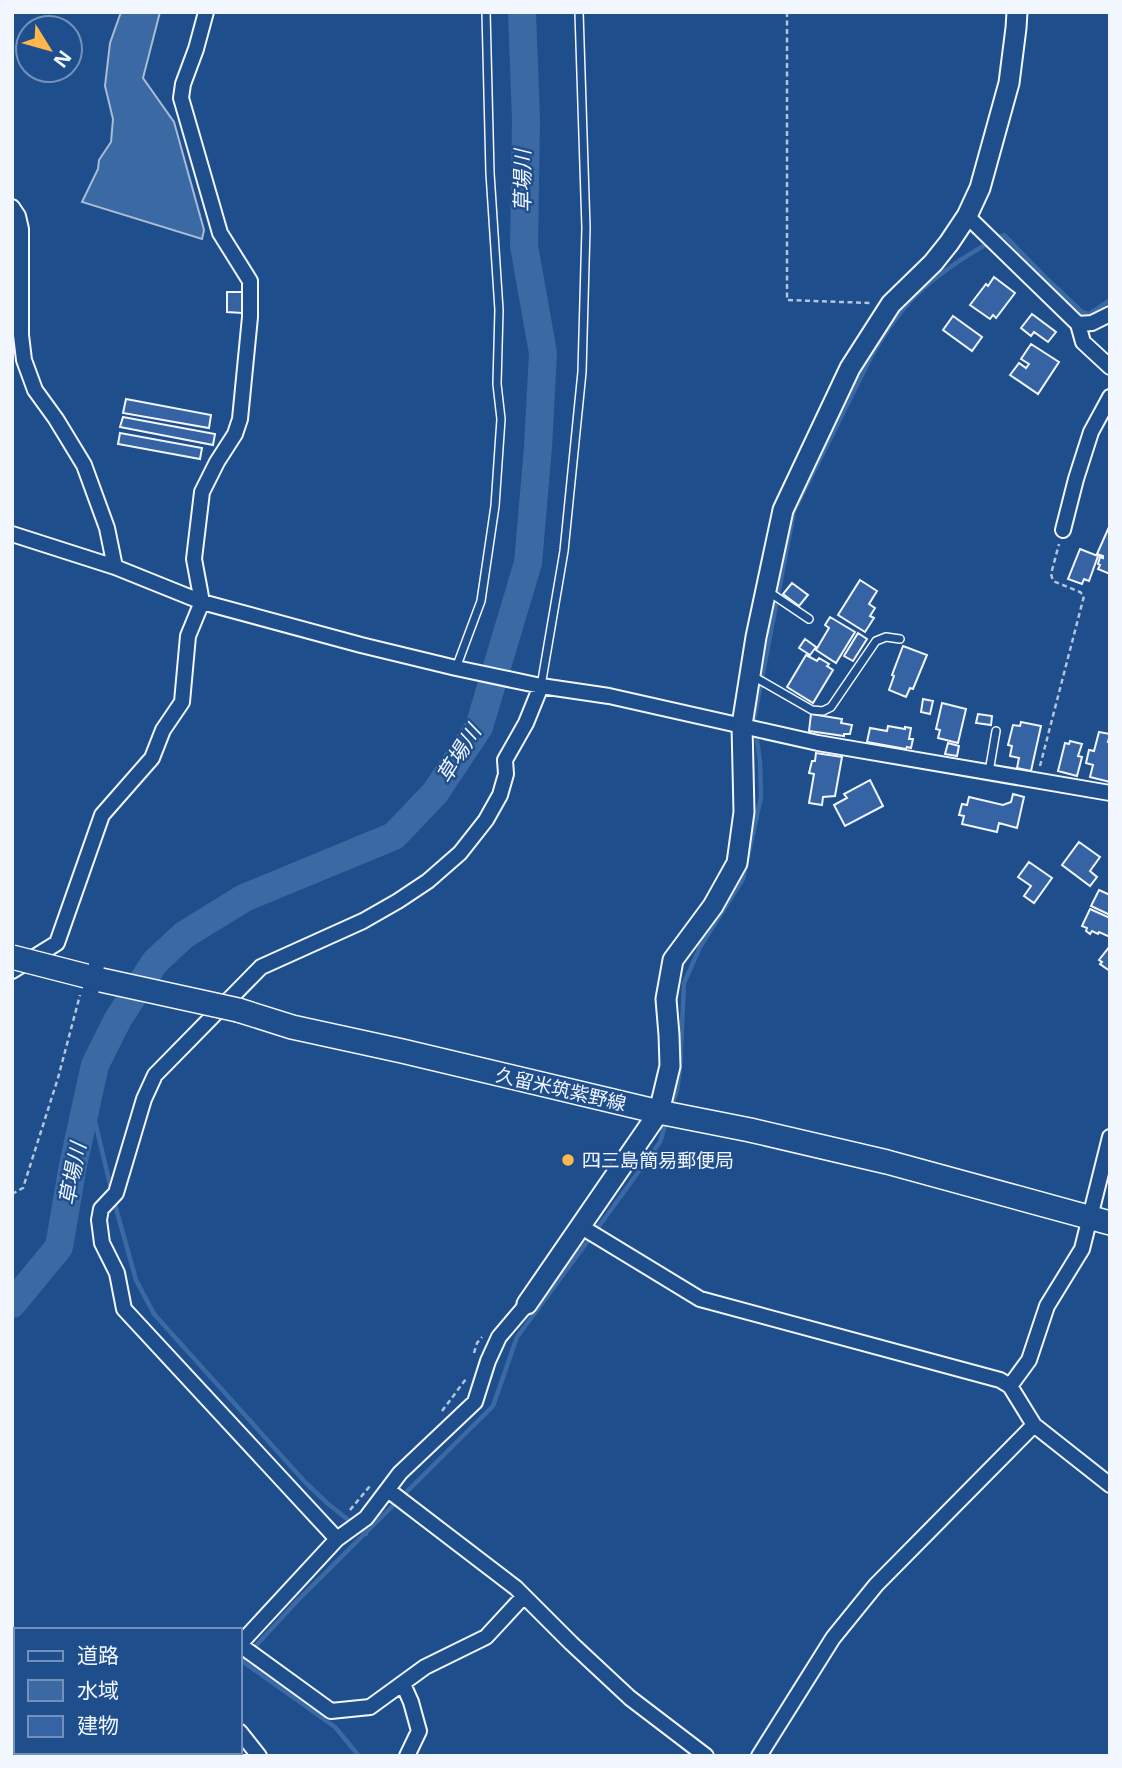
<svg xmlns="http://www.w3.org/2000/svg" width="1122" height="1768" font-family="'Noto Sans','Noto Sans JP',sans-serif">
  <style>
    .water { fill: #3b69a3; stroke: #a8bbd7; stroke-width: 2 }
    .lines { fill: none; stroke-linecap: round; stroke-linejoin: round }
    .stream { stroke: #3b69a3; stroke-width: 4.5 }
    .river { stroke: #3b69a3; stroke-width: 28 }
    .building { fill: #3563a3; stroke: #f2f6ff; stroke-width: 2 }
    .lane-casing { stroke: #f2f6ff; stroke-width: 10 }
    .street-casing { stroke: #f2f6ff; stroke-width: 18 }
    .secondary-casing { stroke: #f2f6ff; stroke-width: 23 }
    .primary-casing { stroke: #f2f6ff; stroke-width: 26 }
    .path { stroke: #b3c4dc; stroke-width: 2.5; stroke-dasharray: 5 3.5; stroke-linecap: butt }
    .lane { stroke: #1f4e8c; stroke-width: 7 }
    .street { stroke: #1f4e8c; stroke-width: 14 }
    .secondary { stroke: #1f4e8c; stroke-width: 19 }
    .primary { stroke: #1f4e8c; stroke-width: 23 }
    .primary-bridge-casing { stroke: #f2f6ff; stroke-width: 26; stroke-linecap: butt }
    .primary-bridge { stroke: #1f4e8c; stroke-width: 23 }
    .poi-dot { fill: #ffb74d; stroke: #1f4e8c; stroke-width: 2.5 }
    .labels { text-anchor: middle; stroke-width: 5; stroke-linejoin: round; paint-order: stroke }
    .street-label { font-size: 19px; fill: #f2f6ff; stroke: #1f4e8c }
    .poi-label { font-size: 19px; fill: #f2f6ff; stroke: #1f4e8c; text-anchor: start }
    .water-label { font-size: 21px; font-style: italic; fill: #f2f6ff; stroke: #1f4e8c }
  </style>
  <rect width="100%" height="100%" fill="#1f4e8c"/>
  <path class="water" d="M121 12H160L143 78 174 122 204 230 202 239 82 202 98 169 99 160 111 142 113 119 105 86 110 43Z"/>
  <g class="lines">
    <path class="stream" d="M754 725V720L794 511 870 359C882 337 897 315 914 297 937 274 975 249 1004 235L1047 279 1082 312 1089 314 1110 300
      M89 1096 112 1193
      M671 1108 677 1090 680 1069 684 983 700 947 743 879 761 797 760 762 756 733
      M114 1201 136 1280 154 1314 305 1482 327 1503 366 1534
      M242 1661 335 1727 359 1756
      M240 1663 297 1601 493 1406 517 1337 613 1207 660 1142 667 1119
      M182 1756 186 1752"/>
    <path class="river" d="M12 1304 59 1247 73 1165 95 1065 118 1019 155 962 184 935 244 898 394 836 435 793 479 727 528 563 538 448 543 353 524 246 526 120 522 12"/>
  </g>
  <path class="building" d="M994 277 1015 293 996 318 993 315 990 319 970 305 986 284 988 286Z
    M227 292H242V313L227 312Z
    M1032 314 1056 332 1048 342 1034 332 1031 336 1021 328Z
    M953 316 982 337 972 351 943 330Z
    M1031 344 1059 362 1038 394 1010 375 1019 363 1026 368 1029 364 1021 359Z
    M126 399 211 415 209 428 123 413Z
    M123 417 215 434 213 445 120 427Z
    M120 433 202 448 200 459 118 444Z
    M1109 527 1110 528V574L1098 569 1100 565 1098 564 1100 557 1103 558V556L1097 554Z
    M1080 549 1098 556 1089 581 1084 579 1082 584 1068 579Z
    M860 580 877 591 869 604 875 608 870 616 874 618 865 632 838 615Z
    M792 583 808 595 799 606 783 594Z
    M830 617 855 632 836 663 816 650 829 628 825 625Z
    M858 633 867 639 853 661 844 656Z
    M805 639 816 647 810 655 799 648Z
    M903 646 927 655 913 689 910 688 906 697 889 690 894 676 892 675Z
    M806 655 817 661 819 658 829 664 827 666 833 670 813 703 787 687Z
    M923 699 933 701 930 714 921 712Z
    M942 703 966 709 958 743 938 738 940 730 936 729Z
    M811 714 842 719 841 723 852 725 850 734H844V736L809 731Z
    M978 714 992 716 991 725 976 723Z
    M1021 722 1041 726 1031 771 1017 768 1019 758 1010 756 1012 746 1008 745 1013 725 1020 726Z
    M888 726 905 729V727L911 728 909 739H913L911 748 907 747 906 749 867 742 870 728 887 731Z
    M1099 732 1110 734 1108 742H1110V782L1090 777 1093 765 1086 763 1089 750 1094 751Z
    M1070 741 1082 744 1078 756 1082 757 1077 776 1058 771 1065 743 1069 744Z
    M948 743 959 746 957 756 945 754Z
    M816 753 842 757 835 796 823 797 822 805 809 803 814 774 809 773 812 761H815Z
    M870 780 883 806 845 826 834 805 847 798 844 794Z
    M1013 794 1024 797 1017 828 999 823 997 832 962 824 964 816 959 815 962 804 967 805 969 797 1003 805 1011 802Z
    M1079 842 1100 857 1090 871 1097 877 1090 886 1062 865Z
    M1029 862 1052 878 1034 903 1024 896 1031 886 1018 877Z
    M1099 890 1110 895V915L1091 906Z
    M1090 909 1110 918V937L1099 932 1098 934 1092 931 1090 934 1086 931 1087 928 1082 926Z
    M1110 946V971L1100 964 1102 962 1099 960Z"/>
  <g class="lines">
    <g class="lane-casing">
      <path id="lane" d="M769 592 809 619
        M456 668 481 601 495 506 501 419 497 384 499 310 490 173 486 12
        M751 675 812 710 823 711 831 707 876 641 886 637 900 639
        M541 686 564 551 582 372 586 228 579 12
        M989 772 996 731"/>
    </g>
    <g class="street-casing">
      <path id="street" d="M12 207 18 216 21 229V335L24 360 35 390 56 419 84 465 107 528 115 567
        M967 216 1078 324 1083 342 1110 367
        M1078 324 1092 323 1110 314
        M1063 530 1076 479 1091 432 1110 397
        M12 534 115 567 202 602 361 645 456 668 541 686 609 696 818 743 1110 793
        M12 971 57 943 102 815 152 758 163 730 182 702 188 636 202 602 194 559 202 492 217 462 235 434 240 419 250 317V281L220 233 181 98 183 84 196 49 206 12
        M580 1226 700 1299 1000 1380 1010 1386 1034 1425 1110 1485
        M1010 1386 1029 1360 1047 1306 1082 1249 1110 1137
        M388 1490 516 1588 571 1643 630 1698 706 1756
        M337 1539 124 1309 117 1273 102 1243 99 1220 101 1209 116 1193 144 1099 155 1075 261 967 363 921 398 901 428 881 460 853 486 820 500 795 506 774 505 760 526 723 541 686
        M240 1644 337 1539 366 1518 400 1473 475 1402 488 1361 499 1337 527 1304
        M240 1645 331 1711 370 1707 425 1667 486 1637 524 1596
        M403 1684 411 1702 419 1731 407 1756
        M240 1732 259 1756
        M138 1756 142 1752
        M759 1756 833 1638 876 1585 1034 1425"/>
    </g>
    <g class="secondary-casing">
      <path id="secondary" d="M527 1304 659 1112 670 1066 669 1035 666 999 673 960 713 906 737 863 744 812 742 725 756 637 783 510 850 368 891 304 933 263 949 243 967 216 980 188 1009 83 1016 28 1017 12"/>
    </g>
    <g class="primary-casing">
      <path id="primary" d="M238 1010 292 1027 402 1051 659 1112 750 1130 887 1162 1110 1223"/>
    </g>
    <path class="path" d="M787 12V300L870 303
      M1040 766 1084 596 1080 592 1053 581 1051 574 1059 544
      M12 1194 23 1188 58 1078 80 995
      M474 1353 477 1343 482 1337
      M442 1411 466 1379
      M350 1510 370 1486
      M91 1752 95 1756
      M12 1754 16 1750"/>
    <use href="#lane" class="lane"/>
    <use href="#street" class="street"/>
    <use href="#secondary" class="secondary"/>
    <use href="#primary" class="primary"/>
    <g class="primary-bridge-casing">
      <path id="primary-bridge" d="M12 957 86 976
        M101 980 238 1010"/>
    </g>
    <use href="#primary-bridge" class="primary-bridge"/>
  </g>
  <circle class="poi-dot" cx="568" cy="1160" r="7"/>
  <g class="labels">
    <g class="street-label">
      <text transform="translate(561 1089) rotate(13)" y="7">久留米筑紫野線</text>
    </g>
    <g class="poi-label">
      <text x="582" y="1167">四三島簡易郵便局</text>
    </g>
    <g class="water-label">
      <text transform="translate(523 181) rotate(-90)" y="7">草場川</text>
      <text transform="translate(459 754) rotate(-58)" y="7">草場川</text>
      <text transform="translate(73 1174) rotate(-79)" y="7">草場川</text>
    </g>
  </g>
  <rect width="1122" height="1768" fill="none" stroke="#f2f6ff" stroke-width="28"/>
  <rect x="14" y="1628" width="228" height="126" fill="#1f4e8c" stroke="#7391ba" stroke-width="2"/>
  <rect x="28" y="1651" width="35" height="10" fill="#1f4e8c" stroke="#7391ba" stroke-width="2"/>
  <text x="77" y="1663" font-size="21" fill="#f2f6ff">道路</text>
  <rect x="28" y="1680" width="35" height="21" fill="#3b69a3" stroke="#7391ba" stroke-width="2"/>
  <text x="77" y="1698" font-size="21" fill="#f2f6ff">水域</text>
  <rect x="28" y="1716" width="35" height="21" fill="#3563a3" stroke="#7391ba" stroke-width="2"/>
  <text x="77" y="1733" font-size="21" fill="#f2f6ff">建物</text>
  <g transform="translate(49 49) rotate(127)"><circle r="33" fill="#1f4e8c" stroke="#7391ba" stroke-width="2"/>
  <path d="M0-5L12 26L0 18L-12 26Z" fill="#ffb74d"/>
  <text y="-10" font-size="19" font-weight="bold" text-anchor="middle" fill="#f2f6ff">N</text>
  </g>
</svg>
